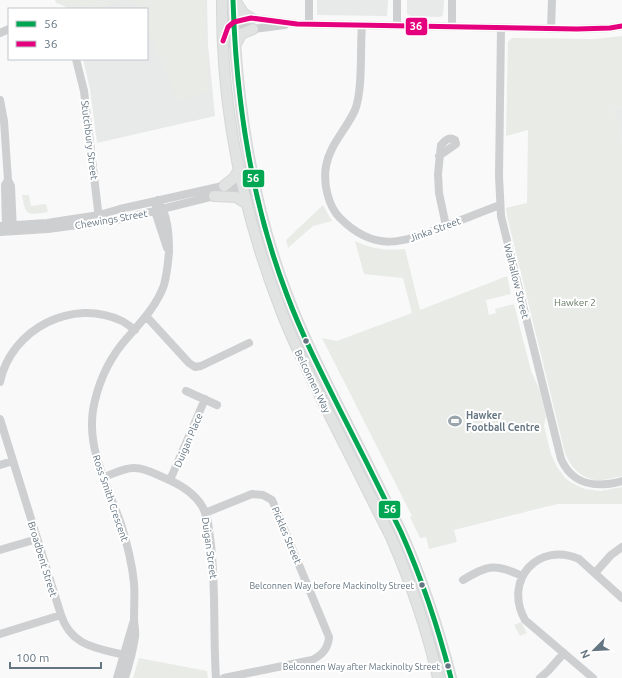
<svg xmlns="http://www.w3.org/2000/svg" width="622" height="678" font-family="Ubuntu,sans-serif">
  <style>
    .built { fill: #e8e9e9 }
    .green { fill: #e8ebe6 }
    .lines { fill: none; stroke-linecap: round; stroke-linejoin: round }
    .major-casing { stroke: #d5d6d7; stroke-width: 12 }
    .minor { stroke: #cecfd0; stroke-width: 8 }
    .major { stroke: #e1e2e2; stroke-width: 10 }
    .bus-1-casing { stroke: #fff; stroke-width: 8 }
    .bus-2-casing { stroke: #fff; stroke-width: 8 }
    .bus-1 { stroke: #00a651; stroke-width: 5 }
    .bus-2 { stroke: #e5007d; stroke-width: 5 }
    .bus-dot { fill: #657683; stroke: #fff; stroke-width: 1.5 }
    .labels { text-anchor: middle; stroke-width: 4; stroke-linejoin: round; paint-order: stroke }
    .bus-label { font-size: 9px; fill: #657683; stroke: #fff; text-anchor: end }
    .street-label { font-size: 10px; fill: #657683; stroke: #fff }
    .park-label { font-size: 10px; fill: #687a64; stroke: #fff }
    .poi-label { font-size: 10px; font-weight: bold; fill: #657683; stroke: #fff; text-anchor: start }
    .line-badge { stroke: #fff; stroke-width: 1.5 }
    .badge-label { font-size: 11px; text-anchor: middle; font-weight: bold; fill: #fff }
  </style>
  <rect width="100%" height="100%" fill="#f9f9f9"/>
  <path class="built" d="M107 0H207L208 45 215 116 97 143 90 89 83 59H147V9H75Z
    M317 0H388L387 16 317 15Z
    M407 0H444L443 15 440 17 411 16 408 15 407 13Z
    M622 107V140L614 109Z"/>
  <path class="green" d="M55 0H107L75 9H67L66 7 56 3Z
    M112 0H119L103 8V9H78Z
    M134 0H205L209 92 178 101 147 29V9H138Z
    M622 36V107L614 109 622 140V476C616 477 610 479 603 480 585 482 571 469 565 453L507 216 506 208 527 203 528 130 506 136 508 42 512 38 594 39Z
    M22 195H29L31 206 46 204 48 212C27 215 26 217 22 195Z
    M323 205 332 221 313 226 288 248 286 240Z
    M355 241C372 249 387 251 405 249L420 310 507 276 511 294 486 300 489 315 496 313 495 309 514 304 531 371 540 391 546 416 544 426 551 454 557 467 566 479 572 483 585 489 600 491 622 487V504H557L454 530 457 542 429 549 426 537 420 538 410 517 412 516 322 338 337 341 412 313 403 278 364 274Z
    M521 622 527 633 520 636 514 625Z
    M139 658 207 671 208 678H133Z"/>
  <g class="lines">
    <g class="major-casing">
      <path id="major" d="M222 0C221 107 243 214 282 313 295 347 312 379 328 412 349 453 370 495 391 537 411 583 427 629 438 678
        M233 0C236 101 251 201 287 295 302 335 321 372 340 410 361 451 381 491 401 532 422 579 438 627 451 678
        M235 0 243 13 251 18
        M235 46 241 34 253 29
        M224 186 234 178 239 170
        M214 196 236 197 247 204"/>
    </g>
    <path class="minor" d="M234 22 251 18 297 24 577 29 610 28 622 26
      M234 22 253 29 285 25
      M309 24V0
      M362 25C360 48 363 90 355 110 346 130 330 144 326 166 323 183 328 206 340 218 375 253 402 243 443 227 462 220 481 212 500 205
      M397 26V0
      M452 27V0
      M501 28 499 176 501 216 561 459C573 486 596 488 622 481
      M551 29 552 0
      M0 33 9 29
      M76 59 84 91 99 219
      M0 100 4 121 8 180 11 186 13 231
      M439 156 456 144 455 140C449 136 445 141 441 145L438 174 439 193 446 226
      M156 206 155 211 167 248
      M0 226 47 223 99 215 120 209 236 183 252 191 258 198
      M6 229 5 185 8 180
      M0 232 48 229 122 219 238 190 247 181 249 167
      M146 316 189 363 195 367 201 366 249 343
      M0 382C11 329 73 297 122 321 126 323 131 327 135 330
      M186 391 217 405
      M0 419 61 615C72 649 101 648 131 657
      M0 465 13 461
      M104 477C113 474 125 467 135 468 146 468 157 475 167 479 181 485 194 493 202 506 209 518 209 532 211 545 216 589 213 633 216 678
      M170 480 205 399
      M205 513 252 494 263 495 272 500 329 637C328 649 322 655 312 660L224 678
      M0 550 37 539
      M595 573 611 555 622 547
      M463 580C488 565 495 563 522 576
      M0 634 61 615
      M117 678 133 623
      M125 678C129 665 133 651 135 637 136 631 134 625 134 619 134 607 135 595 134 583 132 563 127 543 121 524 108 487 87 450 93 410 97 387 107 363 122 344 137 326 156 308 164 285 167 274 168 264 169 252 169 234 168 216 158 200
      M540 678 548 671 564 653
      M593 678 525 620C503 580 538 541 579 559L622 598"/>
    <use href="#major" class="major"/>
    <g class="bus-1-casing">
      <path id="bus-1" d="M233 0C236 101 251 201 287 295 302 335 321 372 340 410 361 451 381 491 401 532 422 579 438 627 451 678"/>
    </g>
    <g class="bus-2-casing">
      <path id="bus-2" d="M223 41 228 27 234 22 251 18 297 24 577 29 610 28 622 26"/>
    </g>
    <use href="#bus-1" class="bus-1"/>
    <use href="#bus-2" class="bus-2"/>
  </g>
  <defs>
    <g id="stadium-bare" transform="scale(1.08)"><path d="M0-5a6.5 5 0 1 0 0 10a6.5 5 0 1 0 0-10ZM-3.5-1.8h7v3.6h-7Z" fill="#99a4ac" stroke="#fff" stroke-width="2.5" paint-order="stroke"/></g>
  </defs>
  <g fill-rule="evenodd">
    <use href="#stadium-bare" x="455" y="421"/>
  </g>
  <g class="bus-dot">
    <circle cx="306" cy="341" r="3.5"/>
    <circle cx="422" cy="585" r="3.5"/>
    <circle cx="448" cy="666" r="3.5"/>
  </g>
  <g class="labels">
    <g class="bus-label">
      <text x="414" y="589">Belconnen Way before Mackinolty Street</text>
      <text x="440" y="670">Belconnen Way after Mackinolty Street</text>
    </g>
    <g class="street-label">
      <text transform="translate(90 140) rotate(83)" y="4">Stutchbury Street</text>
      <text transform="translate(111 219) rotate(-10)" y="4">Chewings Street</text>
      <text transform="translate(435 229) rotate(-20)" y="4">Jinka Street</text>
      <text transform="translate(517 281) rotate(76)" y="4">Walhallow Street</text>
      <text transform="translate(313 381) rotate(64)" y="4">Belconnen Way</text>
      <text transform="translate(188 440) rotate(-67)" y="4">Duigan Place</text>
      <text transform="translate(111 498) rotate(71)" y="4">Ross Smith Crescent</text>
      <text transform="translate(287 535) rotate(67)" y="4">Pickles Street</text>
      <text transform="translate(210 548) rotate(82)" y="4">Duigan Street</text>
      <text transform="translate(43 559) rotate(73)" y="4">Broadbent Street</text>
    </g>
    <g class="park-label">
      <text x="575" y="306">Hawker 2</text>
    </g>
    <g class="poi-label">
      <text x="466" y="419">Hawker<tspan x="466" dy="12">Football Centre</tspan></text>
    </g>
  </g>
  <g class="line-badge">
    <rect x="405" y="17" width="23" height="19" rx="4" fill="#e5007d"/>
    <rect x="242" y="169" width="23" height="19" rx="4" fill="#00a651"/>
    <rect x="378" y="500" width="23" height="19" rx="4" fill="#00a651"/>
  </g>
  <g class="badge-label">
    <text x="416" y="30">36</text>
    <text x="253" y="182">56</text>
    <text x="390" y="513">56</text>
  </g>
  <rect x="8" y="8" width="140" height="52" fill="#ffffff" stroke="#c1c8cd"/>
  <rect x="16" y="21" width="20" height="6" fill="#00a651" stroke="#c1c8cd"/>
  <text x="44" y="28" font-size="12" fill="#657683">56</text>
  <rect x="16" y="41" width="20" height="6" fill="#e5007d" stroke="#c1c8cd"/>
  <text x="44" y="48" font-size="12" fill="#657683">36</text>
  <g transform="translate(594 650) rotate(246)" stroke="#ffffff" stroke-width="3" paint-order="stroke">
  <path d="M0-3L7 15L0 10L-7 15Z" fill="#657683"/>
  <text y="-6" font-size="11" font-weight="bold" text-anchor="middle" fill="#657683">N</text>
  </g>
  <path d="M10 662v6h91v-6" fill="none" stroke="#657683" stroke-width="2"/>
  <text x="16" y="662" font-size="12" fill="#657683" stroke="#ffffff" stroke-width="3" paint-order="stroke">100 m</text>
</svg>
